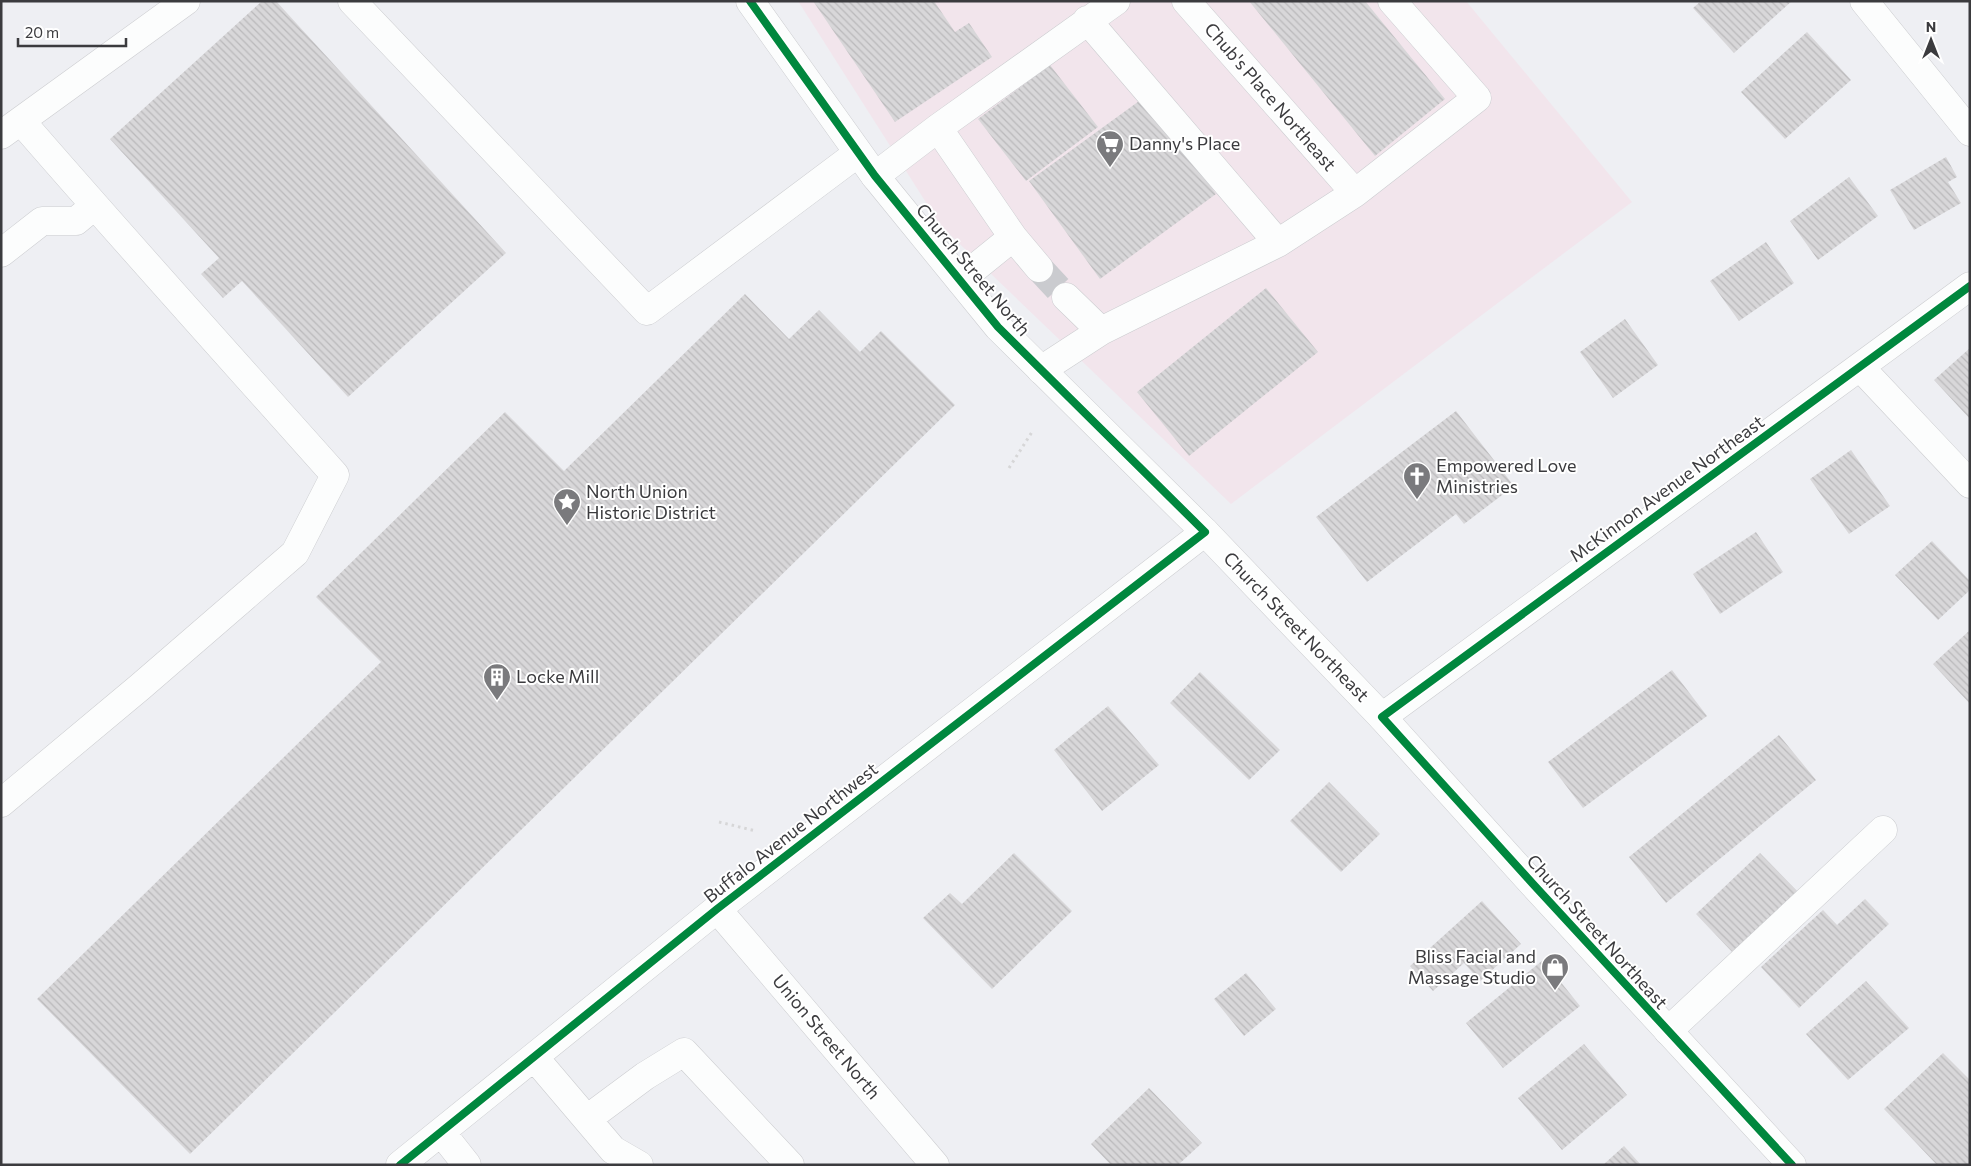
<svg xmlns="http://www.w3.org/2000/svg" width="1971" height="1166" font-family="Commissioner,sans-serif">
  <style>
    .commercial { fill: #f2e5ec }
    .building { fill: url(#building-back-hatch) }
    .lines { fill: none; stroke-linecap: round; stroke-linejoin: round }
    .minor-tunnel { stroke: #cacbcf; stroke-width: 28; stroke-dasharray: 28 14; stroke-linecap: butt }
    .minor-casing { stroke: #cccdd0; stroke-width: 29 }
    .major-casing { stroke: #cccdd0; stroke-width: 29 }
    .path { stroke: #d6d6d7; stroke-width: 3; stroke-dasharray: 2.5 4; stroke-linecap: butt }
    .minor { stroke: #fcfdfd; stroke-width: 28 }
    .major { stroke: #fcfdfd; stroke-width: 28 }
    .cycleway-casing { stroke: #fff; stroke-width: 11 }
    .cycleway { stroke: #00873e; stroke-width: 8 }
    .labels { text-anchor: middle; stroke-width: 4; stroke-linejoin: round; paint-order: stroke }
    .street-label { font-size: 18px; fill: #3b3b3e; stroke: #fff }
    .poi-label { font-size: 18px; fill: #3b3b3e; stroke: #fff; text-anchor: start }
  </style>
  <defs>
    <pattern id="building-back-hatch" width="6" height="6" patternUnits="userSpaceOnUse" patternTransform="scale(1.25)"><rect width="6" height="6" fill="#d8d7d9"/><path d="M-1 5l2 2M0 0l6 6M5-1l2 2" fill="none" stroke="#bab9bb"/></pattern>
  </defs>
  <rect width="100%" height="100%" fill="#eeeff3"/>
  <path class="commercial" d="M798 1H1466L1632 202 1231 504 941 226Z"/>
  <path class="building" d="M262 1H276L506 253 348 397 242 281 223 298 201 274 219 258 110 139Z
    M813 1H934L955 32 969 23 992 57 895 122Z
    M1249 1H1365L1445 99 1375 156Z
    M1701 1H1792L1734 53 1693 8Z
    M1807 32 1851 80 1785 139 1741 92Z
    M1050 65 1098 127 1026 181 978 119Z
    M1146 96 1216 194 1100 279 1029 181Z
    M1946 157 1957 177 1948 182 1961 203 1914 230 1890 190Z
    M1849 177 1878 216 1818 260 1790 221Z
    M1766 242 1794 283 1739 321 1710 281Z
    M1266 288 1318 352 1189 456 1137 392Z
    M745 294 789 339 819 310 860 352 881 331 955 405 190 1154 37 999 381 662 316 597 505 412 564 471Z
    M1625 319 1658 365 1613 398 1580 352Z
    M1970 348V419L1934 380Z
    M1456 411 1514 486 1464 524 1456 514 1367 582 1316 517Z
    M1851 450 1890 506 1849 534 1810 479Z
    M1756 532 1783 572 1720 614 1693 574Z
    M1932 541 1970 581V590L1938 620 1895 575Z
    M1970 630V704L1933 664Z
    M1672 670 1707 716 1583 808 1548 762Z
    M1200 672 1280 750 1249 780 1170 703Z
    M1108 706 1159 765 1102 811 1054 750Z
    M1779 735 1816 780 1666 903 1629 857Z
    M1329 782 1380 834 1341 872 1290 821Z
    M1014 853 1072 911 992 989 923 918 950 893 962 904Z
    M1760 853 1800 894 1735 955 1696 914Z
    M1865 899 1889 924 1799 1008 1761 967 1823 910 1837 925Z
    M1482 901 1521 944 1480 981 1464 963 1433 991 1410 966Z
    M1543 960 1580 1006 1503 1068 1466 1023Z
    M1246 973 1276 1009 1244 1036 1214 999Z
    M1866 981 1909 1028 1848 1080 1806 1034Z
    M1584 1044 1627 1095 1562 1150 1518 1098Z
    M1943 1053 1970 1080V1165H1937L1884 1109Z
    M1149 1088 1202 1143 1178 1165H1111L1091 1144Z
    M1624 1146 1641 1165H1603Z"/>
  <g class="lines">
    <path class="minor-tunnel" d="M1039 268 1066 297"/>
    <g class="minor-casing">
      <path id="minor" d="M352 1 647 311 858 153
        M1186 1 1355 193
        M1864 1 1970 132
        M1087 20 1278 243
        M938 128 1013 237 1039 268
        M1 135 186 1
        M875 176 938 128 1116 1
        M1 253 42 221H76L94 206
        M960 280 1013 237
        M1066 297 1101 331
        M1860 367 1970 484
        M1041 370 1101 331 1278 243 1355 193 1477 98 1392 1
        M1382 717 1970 286
        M1 803 140 687 295 553 335 475C230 357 124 240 21 121
        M717 909 935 1165
        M1668 1031 1883 830
        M534 1057 613 1150 639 1165
        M587 1119 645 1076 684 1052 790 1165
        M441 1132 467 1165
        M400 1165 717 909 1205 532"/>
    </g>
    <g class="major-casing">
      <path id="major" d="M750 1 875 176 998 327 1205 532 1382 717 1533 884 1792 1165"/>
    </g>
    <path class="path" d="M1009 468 1032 432
      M719 822 756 831"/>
    <use href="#minor" class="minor"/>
    <use href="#major" class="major"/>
    <g class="cycleway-casing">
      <path id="cycleway" d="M400 1165 717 909 1205 532 998 327 875 176 750 1
        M1792 1165 1533 884 1382 717 1970 286"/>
    </g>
    <use href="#cycleway" class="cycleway"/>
  </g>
  <defs>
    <g id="supermarket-pin" transform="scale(1.4375)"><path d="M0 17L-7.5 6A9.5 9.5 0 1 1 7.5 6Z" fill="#7a7a7d" stroke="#fff"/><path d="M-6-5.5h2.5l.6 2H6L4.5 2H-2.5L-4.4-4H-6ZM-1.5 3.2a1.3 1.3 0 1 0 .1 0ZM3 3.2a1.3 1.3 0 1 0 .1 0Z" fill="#fff"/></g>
    <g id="church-pin" transform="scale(1.4375)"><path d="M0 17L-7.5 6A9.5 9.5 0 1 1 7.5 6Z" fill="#7a7a7d" stroke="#fff"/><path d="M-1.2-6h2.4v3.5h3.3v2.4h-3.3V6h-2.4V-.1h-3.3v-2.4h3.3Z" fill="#fff"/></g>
    <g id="sight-pin" transform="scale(1.4375)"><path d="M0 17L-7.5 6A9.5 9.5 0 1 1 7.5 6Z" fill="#7a7a7d" stroke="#fff"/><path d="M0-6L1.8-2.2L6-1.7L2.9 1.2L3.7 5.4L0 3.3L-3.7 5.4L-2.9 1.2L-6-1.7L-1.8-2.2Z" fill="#fff"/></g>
    <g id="building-pin" transform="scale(1.4375)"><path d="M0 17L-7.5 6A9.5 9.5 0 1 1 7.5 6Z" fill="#7a7a7d" stroke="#fff"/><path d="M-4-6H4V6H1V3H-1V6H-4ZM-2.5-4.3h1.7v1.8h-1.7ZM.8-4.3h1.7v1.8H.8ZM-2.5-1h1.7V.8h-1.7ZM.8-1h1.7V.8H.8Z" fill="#fff"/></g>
    <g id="shop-pin" transform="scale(1.4375)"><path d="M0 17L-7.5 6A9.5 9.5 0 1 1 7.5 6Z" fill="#7a7a7d" stroke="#fff"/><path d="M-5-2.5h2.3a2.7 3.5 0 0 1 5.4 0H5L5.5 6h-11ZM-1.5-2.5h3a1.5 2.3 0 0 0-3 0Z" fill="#fff"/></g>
  </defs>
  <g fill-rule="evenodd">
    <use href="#supermarket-pin" x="1110" y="144"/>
    <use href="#church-pin" x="1417" y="476"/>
    <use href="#sight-pin" x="567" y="502"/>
    <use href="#building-pin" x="497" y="677"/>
    <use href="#shop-pin" x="1555" y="967"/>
  </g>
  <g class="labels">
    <g class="street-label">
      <text transform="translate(1270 97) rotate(49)" y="6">Chub's Place Northeast</text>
      <text transform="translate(973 270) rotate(50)" y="6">Church Street North</text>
      <text transform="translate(1667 489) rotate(-36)" y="6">McKinnon Avenue Northeast</text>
      <text transform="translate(1296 627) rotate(46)" y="6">Church Street Northeast</text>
      <text transform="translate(791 833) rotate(-38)" y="6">Buffalo Avenue Northwest</text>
      <text transform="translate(1597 932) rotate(48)" y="6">Church Street Northeast</text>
      <text transform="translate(826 1037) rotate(50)" y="6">Union Street North</text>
    </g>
    <g class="poi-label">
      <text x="1129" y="150">Danny's Place</text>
      <text x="1436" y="472">Empowered Love<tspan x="1436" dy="21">Ministries</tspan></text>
      <text x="586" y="498">North Union<tspan x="586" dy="21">Historic District</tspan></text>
      <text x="516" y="683">Locke Mill</text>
      <text x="1536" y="963" text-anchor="end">Bliss Facial and<tspan x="1536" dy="21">Massage Studio</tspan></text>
    </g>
  </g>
  <rect width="1971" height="1166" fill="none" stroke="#3b3b3e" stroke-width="5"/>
  <g transform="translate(1931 40)" stroke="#ffffff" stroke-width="4" paint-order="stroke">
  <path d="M0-4L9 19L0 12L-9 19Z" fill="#3b3b3e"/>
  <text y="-8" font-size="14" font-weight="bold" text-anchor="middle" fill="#3b3b3e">N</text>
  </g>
  <path d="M18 38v8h108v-8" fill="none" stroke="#3b3b3e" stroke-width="2.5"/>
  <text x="25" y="38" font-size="15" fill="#3b3b3e" stroke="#ffffff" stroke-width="4" paint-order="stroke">20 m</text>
</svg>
